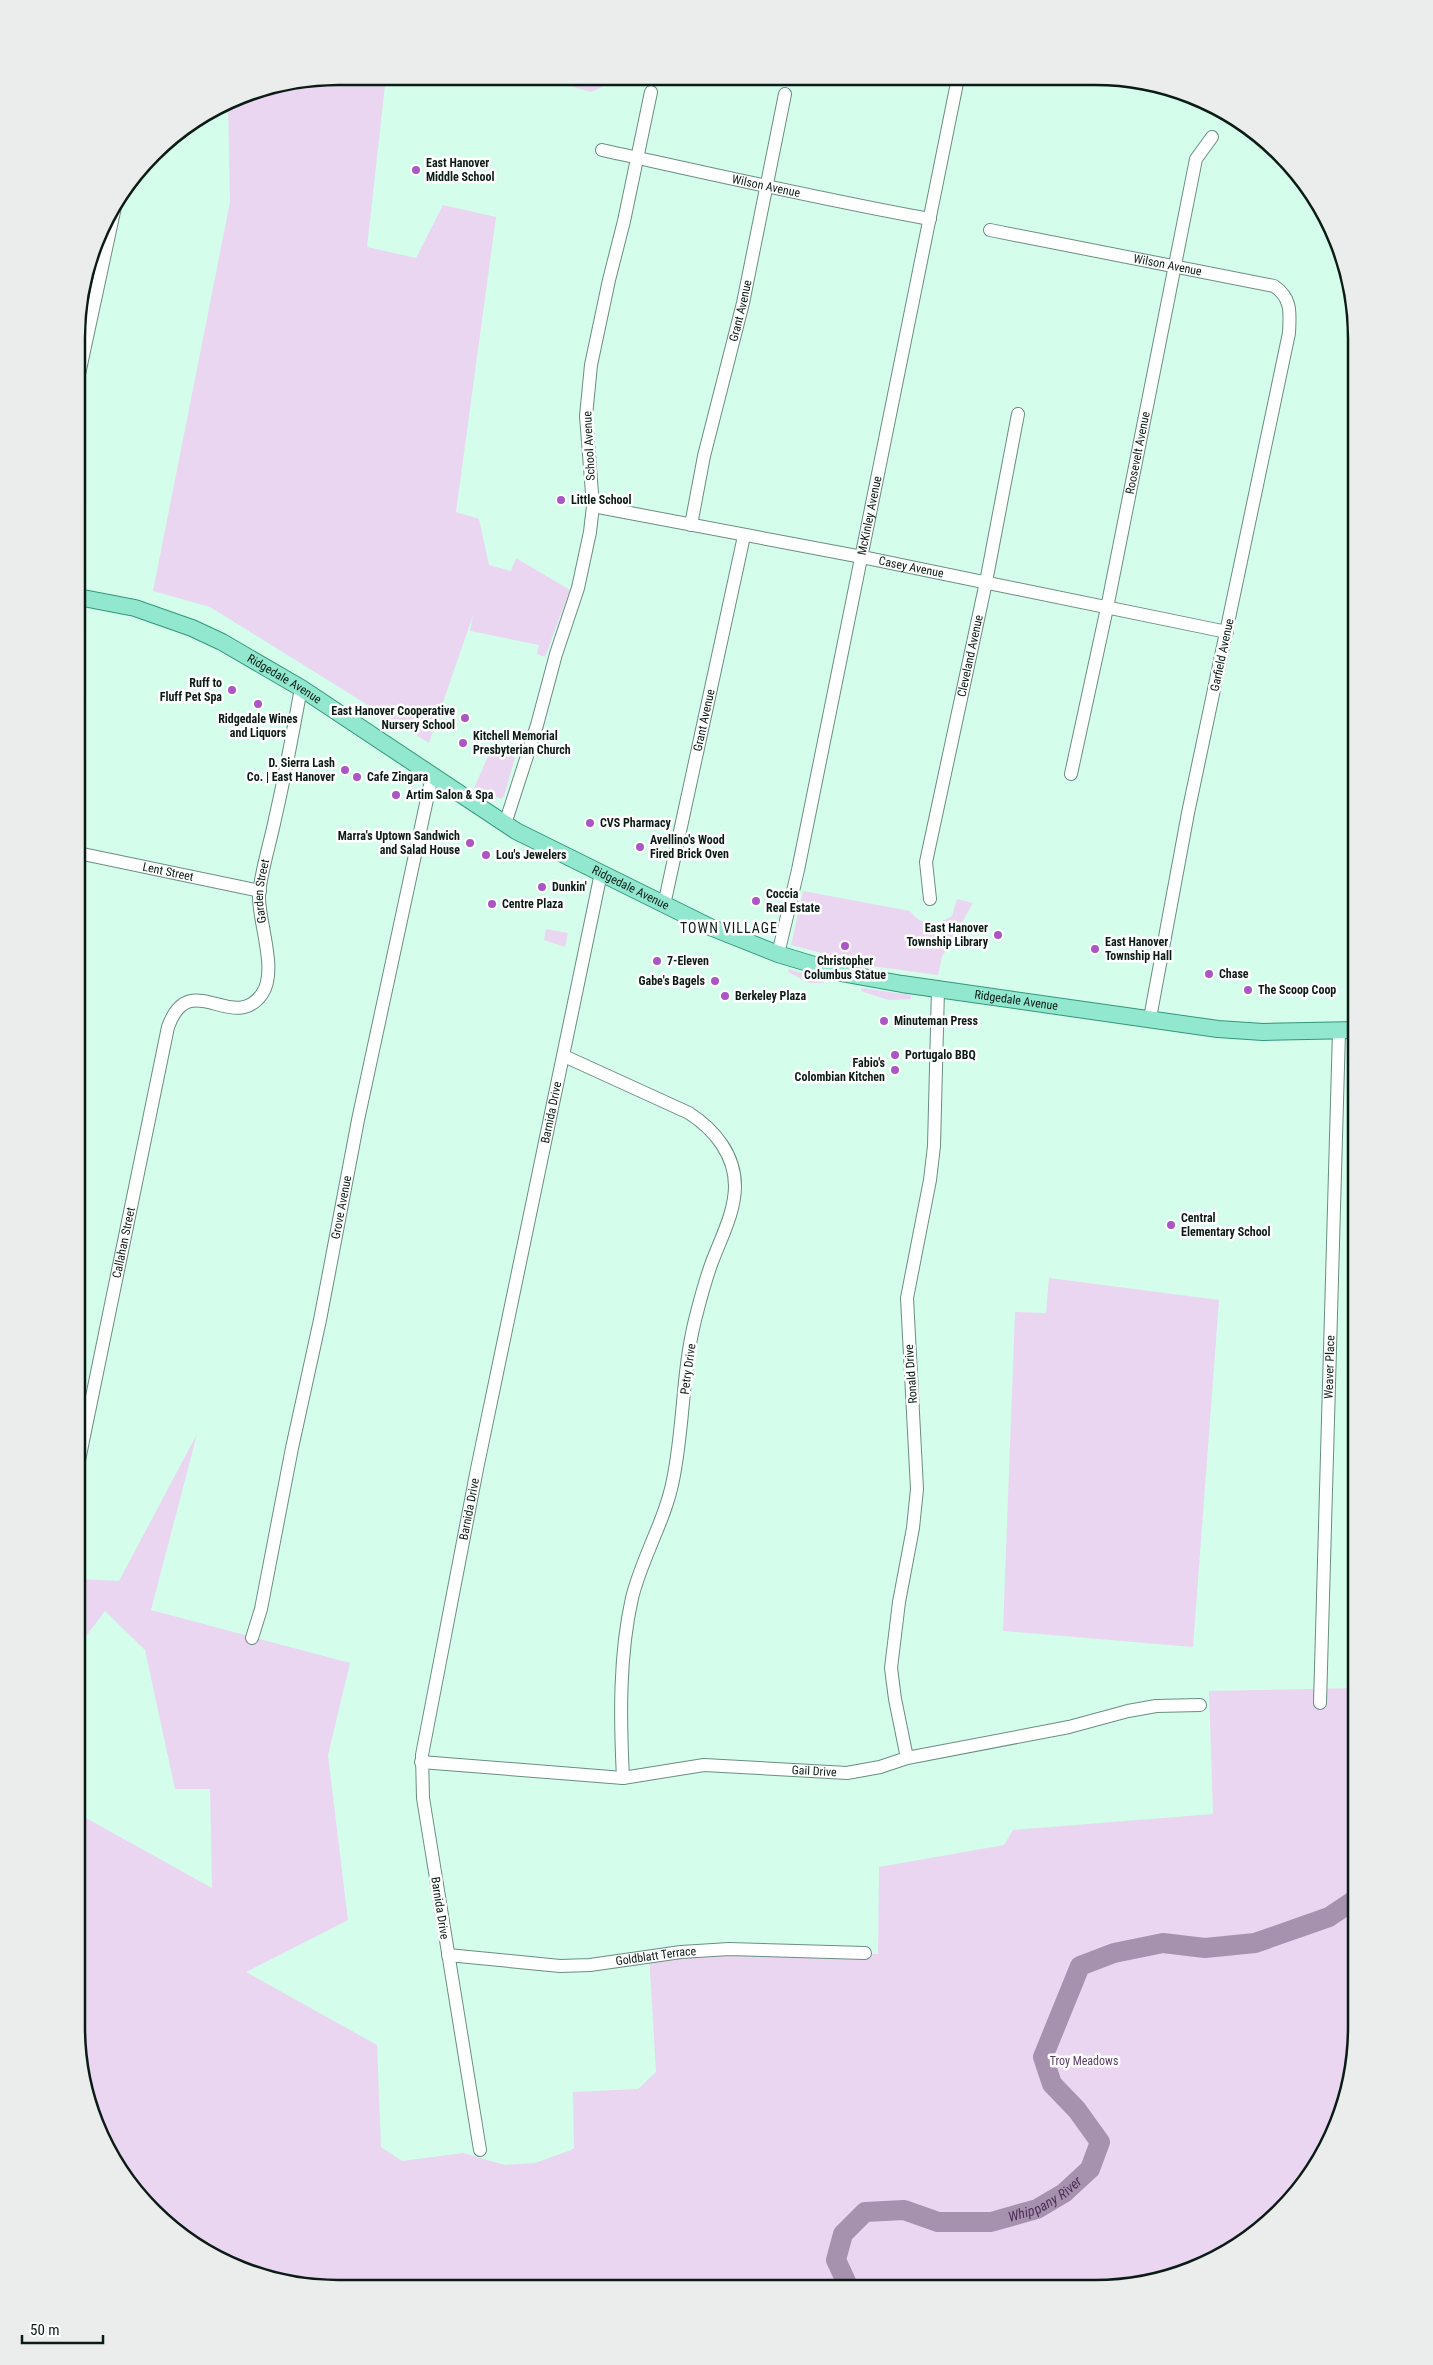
<svg xmlns="http://www.w3.org/2000/svg" width="1433" height="2365" font-family="'Roboto Condensed',sans-serif">
  <style>
    .green { fill: #ead6f1 }
    .lines { fill: none; stroke-linecap: round; stroke-linejoin: round }
    .river { stroke: #a691ae; stroke-width: 20 }
    .minor-casing { stroke: #698e80; stroke-width: 14 }
    .major-casing { stroke: #339679; stroke-width: 18 }
    .minor { stroke: #fff; stroke-width: 12 }
    .major { stroke: #92e8cf; stroke-width: 16 }
    .poi-dot { fill: #aa56c5; stroke: #fff; stroke-width: 2 }
    .labels { text-anchor: middle; stroke-width: 5; stroke-linejoin: round; paint-order: stroke }
    .poi-label { font-size: 12px; font-weight: bold; fill: #0b1b15; stroke: #fff; text-anchor: start }
    .street-label { font-size: 12px; fill: #0b1b15; stroke: #fff }
    .park-label { font-size: 12px; fill: #5c3d67; stroke: #fff }
    .neighbourhood-label { font-size: 14px; letter-spacing: 1px; fill: #0b1b15; stroke: #fff }
    .water-label { font-size: 14px; font-style: italic; fill: #4e3058; stroke: #fff }
    .rim { fill: none; stroke: #0b1b15; stroke-width: 2.5 }
  </style>
  <rect width="100%" height="100%" fill="#d4fdec"/>
  <path class="green" d="M338 76H386L367 247 416 258 443 205 496 217 456 512 479 519 489 565 511 571 516 558 570 590 545 657 537 654 539 645 470 631 473 615 429 743 210 607 153 591 230 202 228 102 238 96Z
    M572 77H623L591 92 570 86Z
    M497 750 514 756 515 758 504 796 501 799 487 793 482 794 474 788 489 754Z
    M803 891 910 911C922 927 936 926 952 916L957 899 973 903 942 957 938 975 871 966 791 945Z
    M546 929 568 933 565 947 544 940Z
    M789 969 824 980V983H809L788 972Z
    M862 988 911 995V999L888 1000 861 991Z
    M1049 1278 1219 1300 1193 1647 1003 1631 1015 1312 1046 1313Z
    M197 1434 151 1610 350 1663 328 1755 348 1920 246 1972 377 2045 381 2147 402 2161 463 2153 505 2165 535 2163 571 2150 574 2148 573 2092 638 2089 656 2072 649 1954H878L879 1867 1004 1845 1013 1830 1213 1814 1209 1691 1356 1688V2045L1343 2112 1303 2186 1254 2235 1195 2269 1096 2289 304 2287 238 2269 179 2235 130 2186 96 2127 76 2027 77 1819V1813L212 1888 210 1789H175L145 1650 105 1611 77 1648V1579L119 1581Z"/>
  <g class="lines">
    <path class="river" id="s1" d="M849 2288 836 2260 843 2234 865 2212 904 2210 938 2222H991L1037 2209 1064 2193 1090 2169 1100 2142 1077 2110 1052 2084 1043 2057 1080 1966 1114 1953 1163 1943 1205 1948 1255 1943 1329 1917 1356 1899"/>
    <g class="minor-casing">
      <g id="minor">
        <path id="s2" d="M602 150C711 174 820 199 930 219"/>
        <path id="s3" d="M990 230 1274 286C1292 298 1290 313 1289 333L1188 813 1150 1018"/>
        <path d="M78 379 115 207"/>
        <path id="s4" d="M593 506 862 557 1227 632"/>
        <path id="s5" d="M691 525 704 456 743 303 785 94"/>
        <path id="s6" d="M1071 774 1107 608 1196 159 1212 137"/>
        <path d="M505 824 537 725 556 654 578 588 590 532 593 506 586 416 591 365 609 280 624 221 651 92"/>
        <path id="s7" d="M78 853 260 891"/>
        <path id="s8" d="M930 899 926 862 986 582 1018 414"/>
        <path id="s9" d="M664 905 744 536"/>
        <path id="s10" d="M778 954 798 870 958 78"/>
        <path d="M564 1056 689 1113C715 1130 735 1155 735 1186 735 1212 721 1238 712 1262 705 1281 700 1300 695 1320 682 1372 684 1427 673 1480 665 1521 642 1557 632 1598 619 1656 620 1718 623 1778"/>
        <path id="s11" d="M77 1470 168 1027C190 966 233 1035 262 994 278 971 259 924 259 897 259 878 271 840 275 819 285 776 293 732 301 688"/>
        <path id="s12" d="M252 1638 261 1609 292 1448 320 1320 358 1120 432 776"/>
        <path id="s13" d="M1320 1703 1339 1031"/>
        <path d="M907 1758 895 1699 891 1668 899 1602 913 1528 917 1489 907 1298 930 1180 934 1146 938 989"/>
        <path id="s14" d="M421 1762 623 1778 704 1765 847 1773 880 1767 907 1758 1069 1727 1128 1711 1156 1706 1200 1705"/>
        <path id="s15" d="M448 1955 560 1966 590 1965 681 1952 729 1949 865 1953"/>
        <path id="s16" d="M480 2150 423 1798 422 1755 477 1469 601 873"/>
      </g>
    </g>
    <g class="major-casing">
      <g id="major">
        <path id="s17" d="M78 597 135 608 192 628 222 642 301 688 516 831 710 927 778 954 841 973 902 984 1218 1029 1263 1032 1357 1030"/>
      </g>
    </g>
    <use href="#minor" class="minor"/>
    <use href="#major" class="major"/>
  </g>
  <g class="poi-dot">
    <circle cx="416" cy="170" r="5"/>
    <circle cx="561" cy="500" r="5"/>
    <circle cx="232" cy="690" r="5"/>
    <circle cx="258" cy="704" r="5"/>
    <circle cx="465" cy="718" r="5"/>
    <circle cx="463" cy="743" r="5"/>
    <circle cx="345" cy="770" r="5"/>
    <circle cx="357" cy="777" r="5"/>
    <circle cx="396" cy="795" r="5"/>
    <circle cx="590" cy="823" r="5"/>
    <circle cx="470" cy="843" r="5"/>
    <circle cx="640" cy="847" r="5"/>
    <circle cx="486" cy="855" r="5"/>
    <circle cx="542" cy="887" r="5"/>
    <circle cx="756" cy="901" r="5"/>
    <circle cx="492" cy="904" r="5"/>
    <circle cx="998" cy="935" r="5"/>
    <circle cx="845" cy="946" r="5"/>
    <circle cx="1095" cy="949" r="5"/>
    <circle cx="657" cy="961" r="5"/>
    <circle cx="1209" cy="974" r="5"/>
    <circle cx="715" cy="981" r="5"/>
    <circle cx="1248" cy="990" r="5"/>
    <circle cx="725" cy="996" r="5"/>
    <circle cx="884" cy="1021" r="5"/>
    <circle cx="895" cy="1055" r="5"/>
    <circle cx="895" cy="1070" r="5"/>
    <circle cx="1171" cy="1225" r="5"/>
  </g>
  <g class="labels">
    <g class="poi-label">
      <text x="426" y="167">East Hanover<tspan x="426" dy="14">Middle School</tspan></text>
      <text x="571" y="504">Little School</text>
      <text x="222" y="687" text-anchor="end">Ruff to<tspan x="222" dy="14">Fluff Pet Spa</tspan></text>
      <text x="455" y="715" text-anchor="end">East Hanover Cooperative<tspan x="455" dy="14">Nursery School</tspan></text>
      <text x="258" y="723" text-anchor="middle">Ridgedale Wines<tspan x="258" dy="14">and Liquors</tspan></text>
      <text x="473" y="740">Kitchell Memorial<tspan x="473" dy="14">Presbyterian Church</tspan></text>
      <text x="335" y="767" text-anchor="end">D. Sierra Lash<tspan x="335" dy="14">Co. | East Hanover</tspan></text>
      <text x="367" y="781">Cafe Zingara</text>
      <text x="406" y="799">Artim Salon &amp; Spa</text>
      <text x="600" y="827">CVS Pharmacy</text>
      <text x="460" y="840" text-anchor="end">Marra's Uptown Sandwich<tspan x="460" dy="14">and Salad House</tspan></text>
      <text x="650" y="844">Avellino's Wood<tspan x="650" dy="14">Fired Brick Oven</tspan></text>
      <text x="496" y="859">Lou's Jewelers</text>
      <text x="552" y="891">Dunkin'</text>
      <text x="766" y="898">Coccia<tspan x="766" dy="14">Real Estate</tspan></text>
      <text x="502" y="908">Centre Plaza</text>
      <text x="988" y="932" text-anchor="end">East Hanover<tspan x="988" dy="14">Township Library</tspan></text>
      <text x="1105" y="946">East Hanover<tspan x="1105" dy="14">Township Hall</tspan></text>
      <text x="667" y="965">7-Eleven</text>
      <text x="845" y="965" text-anchor="middle">Christopher<tspan x="845" dy="14">Columbus Statue</tspan></text>
      <text x="1219" y="978">Chase</text>
      <text x="705" y="985" text-anchor="end">Gabe's Bagels</text>
      <text x="1258" y="994">The Scoop Coop</text>
      <text x="735" y="1000">Berkeley Plaza</text>
      <text x="894" y="1025">Minuteman Press</text>
      <text x="905" y="1059">Portugalo BBQ</text>
      <text x="885" y="1067" text-anchor="end">Fabio's<tspan x="885" dy="14">Colombian Kitchen</tspan></text>
      <text x="1181" y="1222">Central<tspan x="1181" dy="14">Elementary School</tspan></text>
    </g>
    <g class="street-label">
      <text dy="4" stroke="none"><textPath href="#s2" startOffset="168">Wilson Avenue</textPath></text>
      <text dy="4" stroke="none"><textPath href="#s3" startOffset="181">Wilson Avenue</textPath></text>
      <text dy="4" stroke="none"><textPath href="#s5" startOffset="220">Grant Avenue</textPath></text>
      <text transform="translate(589 446) rotate(-93)" y="4">School Avenue</text>
      <text dy="4" stroke="none"><textPath href="#s6" startOffset="328">Roosevelt Avenue</textPath></text>
      <text dy="4" stroke="none"><textPath href="#s10" startOffset="448">McKinley Avenue</textPath></text>
      <text dy="4" stroke="none"><textPath href="#s4" startOffset="324">Casey Avenue</textPath></text>
      <text transform="translate(1222 655) rotate(-78)" y="4">Garfield Avenue</text>
      <text dy="4" stroke="none"><textPath href="#s8" startOffset="248">Cleveland Avenue</textPath></text>
      <text dy="4" stroke="none"><textPath href="#s17" startOffset="224">Ridgedale Avenue</textPath></text>
      <text dy="4" stroke="none"><textPath href="#s9" startOffset="189">Grant Avenue</textPath></text>
      <text dy="4" stroke="none"><textPath href="#s7" startOffset="92">Lent Street</textPath></text>
      <text dy="4" stroke="none"><textPath href="#s17" startOffset="629">Ridgedale Avenue</textPath></text>
      <text dy="4" stroke="none"><textPath href="#s11" startOffset="670">Garden Street</textPath></text>
      <text dy="4" stroke="none"><textPath href="#s17" startOffset="1034">Ridgedale Avenue</textPath></text>
      <text dy="4" stroke="none"><textPath href="#s16" startOffset="1055">Barnida Drive</textPath></text>
      <text dy="4" stroke="none"><textPath href="#s12" startOffset="440">Grove Avenue</textPath></text>
      <text dy="4" stroke="none"><textPath href="#s11" startOffset="232">Callahan Street</textPath></text>
      <text dy="4" stroke="none"><textPath href="#s13" startOffset="336">Weaver Place</textPath></text>
      <text transform="translate(688 1369) rotate(-82)" y="4">Petry Drive</text>
      <text transform="translate(911 1374) rotate(-94)" y="4">Ronald Drive</text>
      <text dy="4" stroke="none"><textPath href="#s16" startOffset="650">Barnida Drive</textPath></text>
      <text dy="4" stroke="none"><textPath href="#s14" startOffset="395">Gail Drive</textPath></text>
      <text transform="translate(440 1908) rotate(81)" y="4">Barnida Drive</text>
      <text dy="4" stroke="none"><textPath href="#s15" startOffset="209">Goldblatt Terrace</textPath></text>
    </g>
    <g class="park-label">
      <text x="1084" y="2065">Troy Meadows</text>
    </g>
    <g class="neighbourhood-label">
      <text x="729" y="933">TOWN VILLAGE</text>
    </g>
    <g class="water-label">
      <text dy="5" stroke="none"><textPath href="#s1" startOffset="276">Whippany River</textPath></text>
    </g>
  </g>
  <path d="M0 0H1433V2365H0ZM338 85H1095A253 253 0 0 1 1348 338V2027A253 253 0 0 1 1095 2280H338A253 253 0 0 1 85 2027V338A253 253 0 0 1 338 85Z" fill="#ebedec" fill-rule="evenodd"/>
  <path class="rim" d="M338 85H1095A253 253 0 0 1 1348 338V2027A253 253 0 0 1 1095 2280H338A253 253 0 0 1 85 2027V338A253 253 0 0 1 338 85Z"/>
  <path d="M22 2335v8h81v-8" fill="none" stroke="#0b1b15" stroke-width="2.5"/>
  <text x="30" y="2335" font-size="15" fill="#0b1b15" stroke="#ffffff" stroke-width="4" paint-order="stroke">50 m</text>
</svg>
